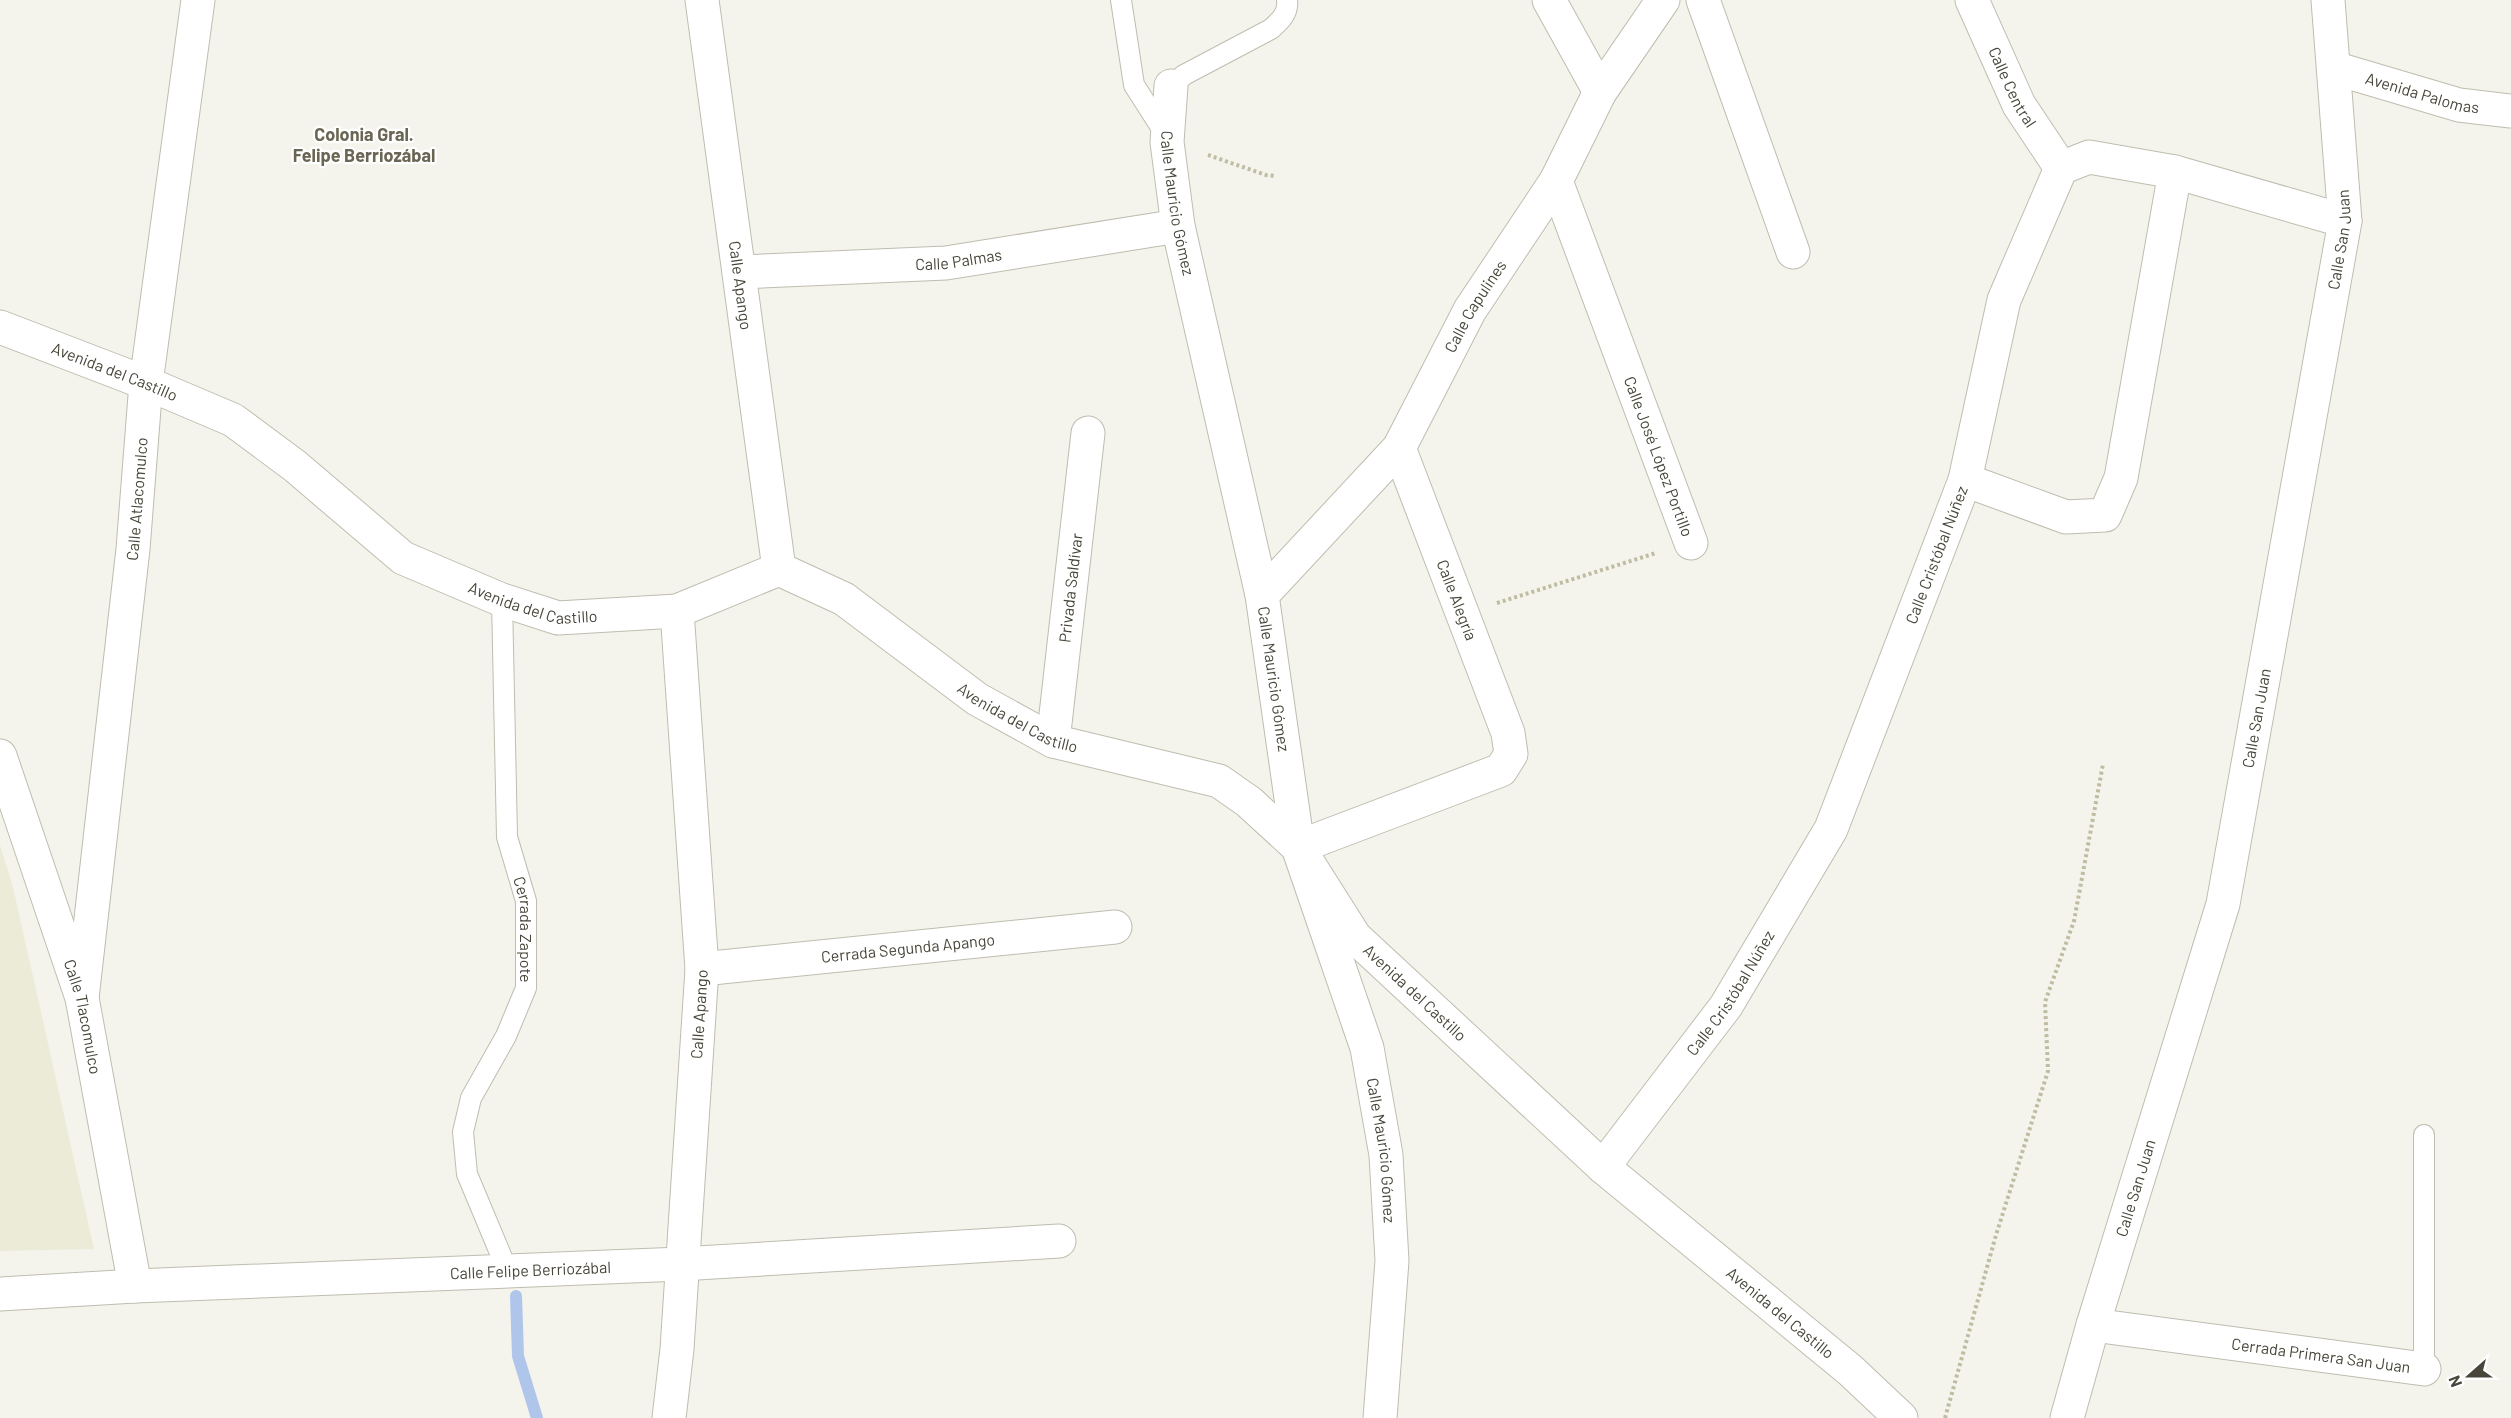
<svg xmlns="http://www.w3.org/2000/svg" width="2511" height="1418" font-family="Barlow,sans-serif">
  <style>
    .education { fill: #ecebd8 }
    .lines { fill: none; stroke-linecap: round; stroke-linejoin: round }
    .stream { stroke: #b0c5ea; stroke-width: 12 }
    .lane-casing { stroke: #bfbdaf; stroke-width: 22 }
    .street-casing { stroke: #bfbdaf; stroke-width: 35 }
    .path { stroke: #bfbca2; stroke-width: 4; stroke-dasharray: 3 3; stroke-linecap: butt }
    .lane { stroke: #fff; stroke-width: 20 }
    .street { stroke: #fff; stroke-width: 33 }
    .labels { text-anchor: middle; stroke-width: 4.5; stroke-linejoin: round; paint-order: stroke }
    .street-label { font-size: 16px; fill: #48463a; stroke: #fff }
    .neighbourhood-label { font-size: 18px; font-weight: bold; fill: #6a6653; stroke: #fff }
  </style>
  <rect width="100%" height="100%" fill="#f4f4ec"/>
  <path class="education" d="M0 845 13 887 94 1249 0 1251Z"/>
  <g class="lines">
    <path class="stream" d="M516 1296 518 1356 537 1418"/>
    <g class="lane-casing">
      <g id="lane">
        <path d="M1121 0 1134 85 1166 135"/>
        <path d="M1171 86 1184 75 1271 29C1280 21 1289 13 1287 0"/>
        <path id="s1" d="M502 600 507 837 526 901V988L506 1036 471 1098 463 1132 467 1174 508 1272"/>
        <path d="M2424 1369V1135"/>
      </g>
    </g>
    <g class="street-casing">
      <g id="street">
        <path id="s2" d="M702 0 779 569"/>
        <path d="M1549 0 1600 92"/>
        <path d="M1703 0 1793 252"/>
        <path id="s3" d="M1972 0 2019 105 2061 168"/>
        <path id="s4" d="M2334 68 2459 105 2511 111"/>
        <path id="s5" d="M1171 86 1167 142 1178 226 1262 595 1298 847 1367 1048 1386 1155 1392 1261 1380 1418"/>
        <path id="s6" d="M1556 181 1691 543"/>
        <path id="s7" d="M739 272 946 263 1178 226"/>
        <path id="s8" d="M0 327 146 383 233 420 295 466 403 558 502 600 558 618 677 611 779 569 844 599 977 699 1053 741 1219 781 1249 802 1298 847 1355 937 1603 1167 1850 1370 1901 1418"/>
        <path d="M1965 480 2066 517 2105 515 2121 478 2175 172"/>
        <path id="s9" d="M1262 595 1399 448 1470 310 1556 181 1600 92 1663 0"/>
        <path id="s10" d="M1053 741 1088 433"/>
        <path id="s11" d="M0 756 82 998 135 1286"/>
        <path d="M1298 847 1501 770 1511 754 1508 733 1399 448"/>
        <path id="s12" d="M702 969 1115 927"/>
        <path id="s13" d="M82 998 133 549 146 383 198 0"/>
        <path id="s14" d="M1603 1167 1726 1006 1831 829 1965 480 2004 300 2061 168 2089 157 2175 172 2345 221"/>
        <path id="s15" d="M0 1294 135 1286 681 1264 1059 1241"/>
        <path id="s16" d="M2093 1325 2424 1369"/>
        <path id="s17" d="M669 1418 677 1349 702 969 677 611"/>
        <path id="s18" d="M2067 1418 2093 1325 2223 904 2345 221 2328 0"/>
      </g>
    </g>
    <path class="path" d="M1208 155 1266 175 1276 176
      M1497 603 1656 553
      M1945 1418 1996 1235 2048 1071 2045 1002 2074 921 2103 764"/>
    <use href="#lane" class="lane"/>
    <use href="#street" class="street"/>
  </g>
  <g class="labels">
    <g class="street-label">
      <text dy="6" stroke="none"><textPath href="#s3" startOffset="96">Calle Central</textPath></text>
      <text dy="6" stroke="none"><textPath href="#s4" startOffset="92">Avenida Palomas</textPath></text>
      <text dy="6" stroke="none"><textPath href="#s5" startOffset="118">Calle Mauricio Gómez</textPath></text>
      <text dy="6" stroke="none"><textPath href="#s18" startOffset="1212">Calle San Juan</textPath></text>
      <text dy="6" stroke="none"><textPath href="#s7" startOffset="220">Calle Palmas</textPath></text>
      <text dy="6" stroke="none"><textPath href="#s2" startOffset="288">Calle Apango</textPath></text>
      <text dy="6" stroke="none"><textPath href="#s9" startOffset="362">Calle Capulines</textPath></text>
      <text dy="6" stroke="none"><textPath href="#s8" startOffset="123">Avenida del Castillo</textPath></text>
      <text dy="6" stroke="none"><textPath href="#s6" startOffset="294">Calle José López Portillo</textPath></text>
      <text dy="6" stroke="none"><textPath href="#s13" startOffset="502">Calle Atlacomulco</textPath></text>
      <text dy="6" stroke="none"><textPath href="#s14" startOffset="702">Calle Cristóbal Núñez</textPath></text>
      <text dy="6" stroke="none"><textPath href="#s10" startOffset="154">Privada Saldívar</textPath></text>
      <text dy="6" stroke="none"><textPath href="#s8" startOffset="609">Avenida del Castillo</textPath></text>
      <text transform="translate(1457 600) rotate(69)" y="6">Calle Alegría</text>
      <text dy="6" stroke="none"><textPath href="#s5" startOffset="604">Calle Mauricio Gómez</textPath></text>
      <text dy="6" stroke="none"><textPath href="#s8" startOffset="1149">Avenida del Castillo</textPath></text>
      <text dy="6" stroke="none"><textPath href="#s18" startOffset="726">Calle San Juan</textPath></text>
      <text dy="6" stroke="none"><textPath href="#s1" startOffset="332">Cerrada Zapote</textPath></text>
      <text dy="6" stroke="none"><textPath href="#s12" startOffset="207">Cerrada Segunda Apango</textPath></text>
      <text dy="6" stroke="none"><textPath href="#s14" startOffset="216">Calle Cristóbal Núñez</textPath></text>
      <text dy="6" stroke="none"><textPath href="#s8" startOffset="1653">Avenida del Castillo</textPath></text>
      <text dy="6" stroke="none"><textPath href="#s17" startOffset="405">Calle Apango</textPath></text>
      <text dy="6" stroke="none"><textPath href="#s11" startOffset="274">Calle Tlacomulco</textPath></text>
      <text dy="6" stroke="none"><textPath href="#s5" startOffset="1090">Calle Mauricio Gómez</textPath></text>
      <text dy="6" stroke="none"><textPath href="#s18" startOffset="240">Calle San Juan</textPath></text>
      <text dy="6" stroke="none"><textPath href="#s15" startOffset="531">Calle Felipe Berriozábal</textPath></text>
      <text dy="6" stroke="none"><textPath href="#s8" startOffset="2139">Avenida del Castillo</textPath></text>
      <text dy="6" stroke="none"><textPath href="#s16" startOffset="230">Cerrada Primera San Juan</textPath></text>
    </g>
    <g class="neighbourhood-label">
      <text x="364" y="141">Colonia Gral.<tspan x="364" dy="21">Felipe Berriozábal</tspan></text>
    </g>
  </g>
  <g transform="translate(2469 1376) rotate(249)" stroke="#ffffff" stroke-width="4.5" paint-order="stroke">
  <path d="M0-4.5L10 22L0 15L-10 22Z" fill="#48463a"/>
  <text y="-9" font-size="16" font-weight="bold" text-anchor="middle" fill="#48463a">N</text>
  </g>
</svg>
